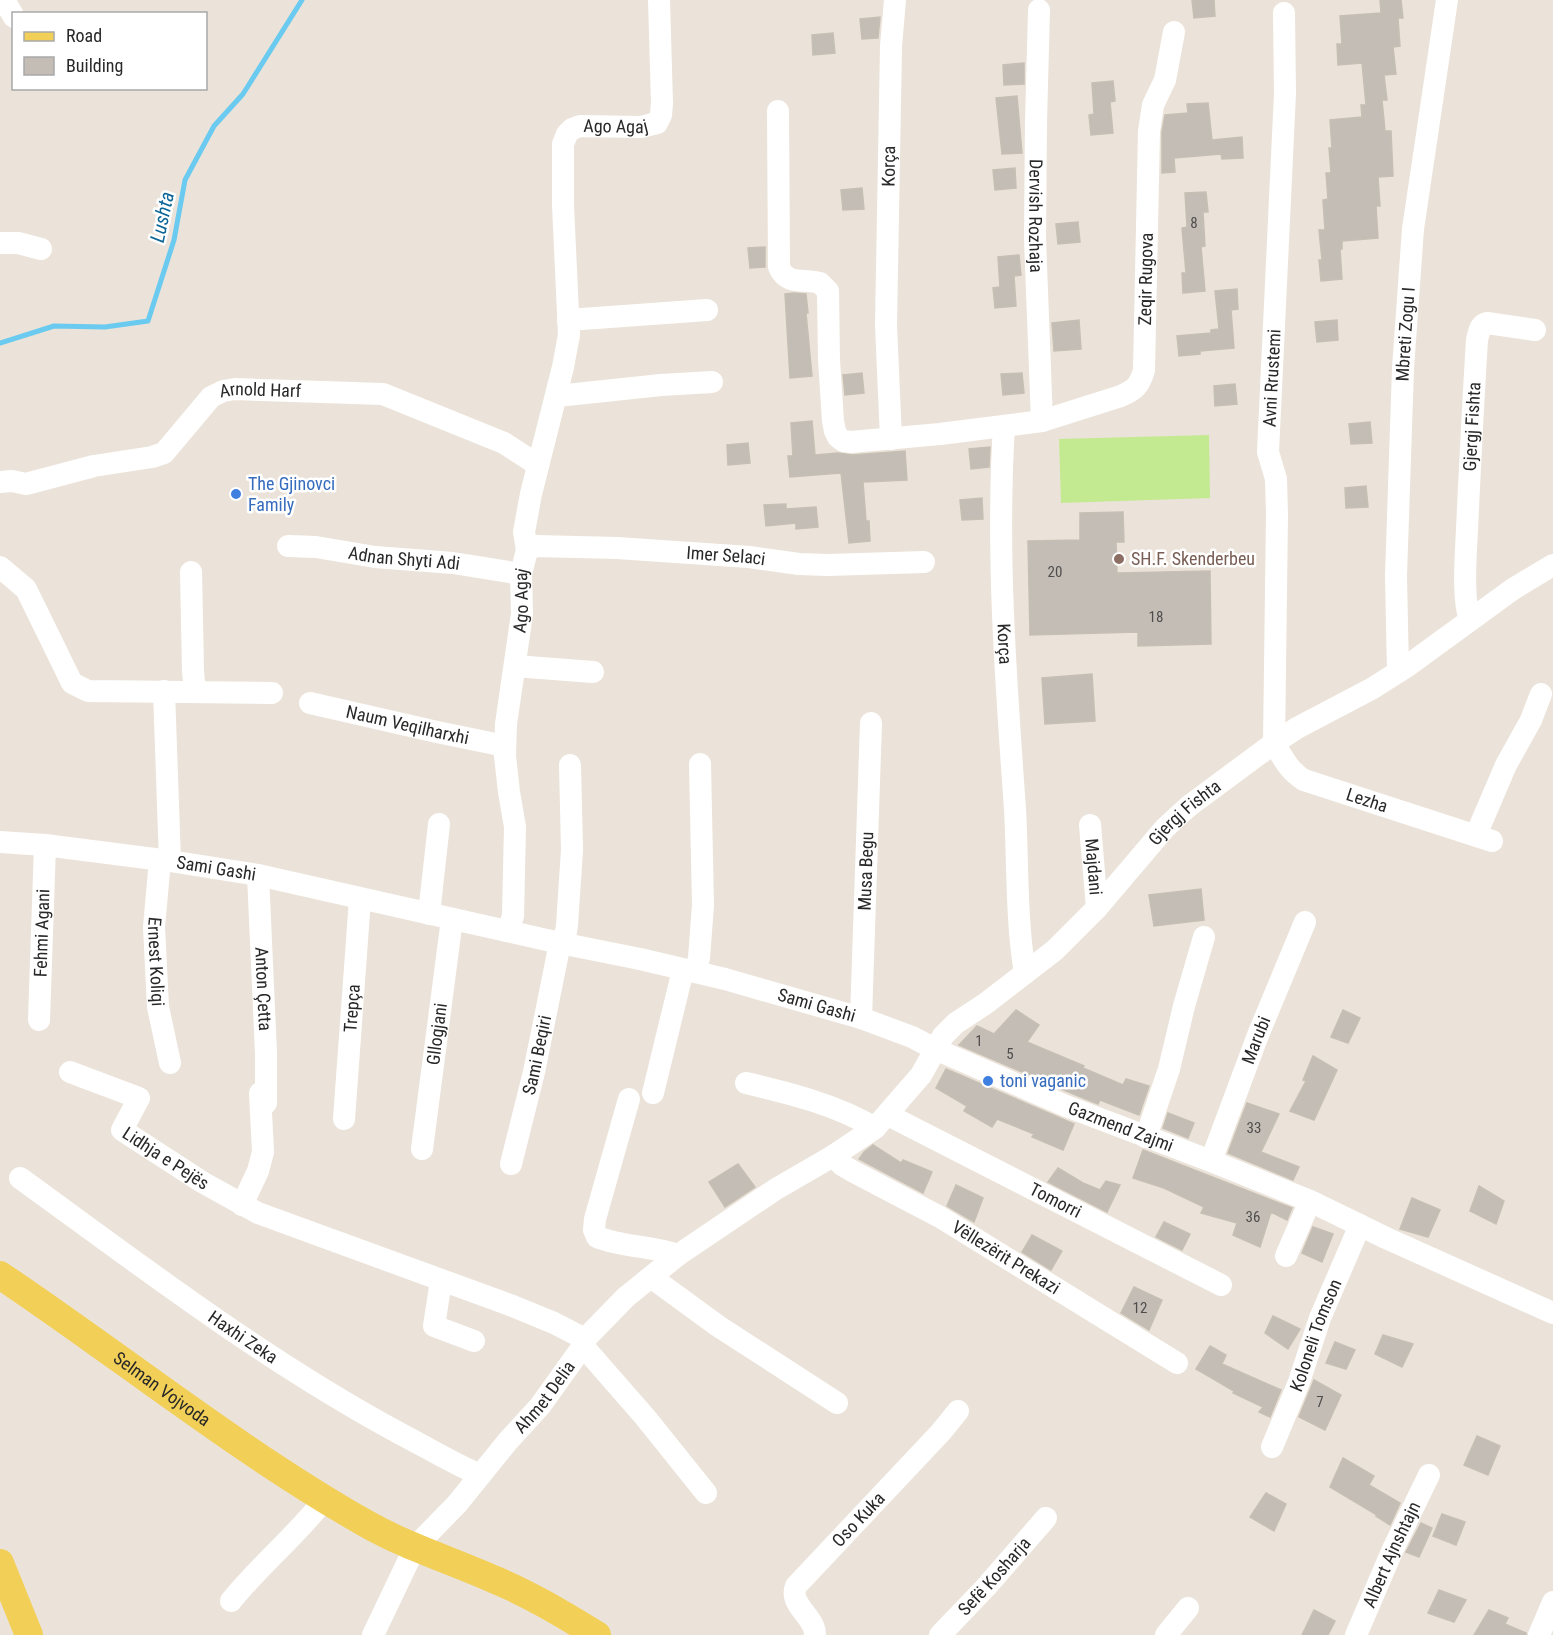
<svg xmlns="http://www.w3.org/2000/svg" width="1553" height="1635" font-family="'Roboto Condensed',sans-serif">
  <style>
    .pitch { fill: #c3ea90 }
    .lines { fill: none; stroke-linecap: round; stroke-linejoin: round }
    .stream { stroke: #6acaef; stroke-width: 5 }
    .building { fill: #c3bdb6; stroke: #c6bfb3; stroke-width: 1.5 }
    .minor { stroke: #fff; stroke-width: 22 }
    .major { stroke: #f2cf57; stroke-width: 28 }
    .shop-dot { fill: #3f7fe0; stroke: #fff; stroke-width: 2 }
    .education-dot { fill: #8d6e63; stroke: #fff; stroke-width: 2 }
    .labels { text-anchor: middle; stroke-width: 5; stroke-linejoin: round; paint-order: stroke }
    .number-label { font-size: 15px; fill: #4f4d4c }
    .street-label { font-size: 18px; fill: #282828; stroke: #fff }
    .shop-label { font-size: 18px; fill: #366cbe; stroke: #fff; text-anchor: start }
    .education-label { font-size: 18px; fill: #785e54; stroke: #fff; text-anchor: start }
    .water-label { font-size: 20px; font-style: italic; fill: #0c6698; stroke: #fff }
  </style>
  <rect width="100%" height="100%" fill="#ebe3d9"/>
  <path class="pitch" d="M1209 435 1210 498 1061 503 1059 439Z"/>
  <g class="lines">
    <path class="stream" d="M0 343 54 326 105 327 148 321 174 240 185 180 214 126 243 94 302 0"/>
  </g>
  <path class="building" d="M1192 0H1214L1215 16 1194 18Z
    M1380 0H1401L1403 18H1398L1400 46 1393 47 1396 74 1384 75 1387 100H1382L1385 131H1391L1393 176 1378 177 1380 206H1376L1378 238 1342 241V249H1340L1342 279 1321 281 1319 260H1322L1319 230H1325L1323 200 1328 199 1326 173H1331L1329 148H1332L1330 120 1362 117 1361 105H1366L1362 63 1338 65 1337 44H1342L1340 16 1381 13Z
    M880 17 878 38 862 39 860 19Z
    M833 33 835 53 813 55 812 35Z
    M1024 63V84L1004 85 1003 65Z
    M1113 81 1115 101 1110 102 1113 133 1091 135 1089 115 1094 114 1092 83Z
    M1017 96 1022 153 1002 154 996 98Z
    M1208 103 1212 140 1242 137 1243 158 1222 159 1221 154 1174 158 1175 172 1162 173V132L1165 115 1188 113 1187 104Z
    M1015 168 1016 188 995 190 993 170Z
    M862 188 864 209 843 210 841 190Z
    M1206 192 1208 212H1203L1205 246 1201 247 1205 291 1183 293 1182 273H1186L1182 228 1187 227 1185 193Z
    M1078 222 1080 242 1058 244 1056 224Z
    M765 247V267L750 268 748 248Z
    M1019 255 1021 275 1014 276 1016 306 995 308 993 288 1000 287 998 257Z
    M1237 289 1238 309 1231 310 1234 348 1200 351V354L1179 356 1177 336 1211 333V330L1219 329 1215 291Z
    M794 293 806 294 808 313H806L812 376 790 378 785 294Z
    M1079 320 1081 349 1054 351 1052 323Z
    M1337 320 1338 340 1317 342 1315 322Z
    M862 373 864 393 845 395 843 375Z
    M1022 373 1024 393 1003 395 1001 374Z
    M1235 384 1237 404 1215 406 1214 386Z
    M812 421 815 455 838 453 852 455 905 451 907 480 863 482 866 521H869L870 541 849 543 841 473 790 477 788 456H793L791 423Z
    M1370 422 1372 443 1351 444 1349 424Z
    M748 443 750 463 728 465 727 445Z
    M990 447 989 467 971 469 969 449Z
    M1366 486 1368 507 1346 508 1345 488Z
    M982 498 983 519 962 520 960 500Z
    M786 504V509L816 507 818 527 796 529V523L766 526 764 505Z
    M1123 512 1124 542H1116L1117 573 1210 571 1211 644 1138 646V632L1030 635 1028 541 1080 540V513Z
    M1092 674 1095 721 1045 724 1042 678Z
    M1201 889 1204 920 1154 926 1149 895Z
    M1016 1010 1039 1025 1027 1042 1084 1066 1083 1068 1123 1085 1126 1079 1149 1086 1139 1115 1100 1100 1098 1104 1071 1093 959 1045 977 1026 994 1034Z
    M1343 1010 1360 1018 1348 1043 1331 1037Z
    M1313 1056 1337 1070 1314 1120 1290 1111 1306 1081 1303 1080Z
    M946 1069 1074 1124 1063 1150 1032 1137 1034 1134 997 1119 992 1127 964 1111 967 1106 936 1088Z
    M1247 1103 1279 1114 1261 1152 1299 1167 1293 1180 1228 1153Z
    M1168 1113 1194 1123 1188 1138 1163 1128Z
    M873 1145 901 1163 903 1160 932 1172 923 1193 859 1159 864 1152Z
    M1143 1150 1292 1208 1287 1220 1271 1212 1260 1247 1233 1235 1237 1223 1201 1213 1204 1207 1164 1188 1133 1178Z
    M738 1164 755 1187 725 1207 709 1182Z
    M1058 1168 1083 1183 1100 1190 1106 1181 1120 1185 1107 1212 1048 1182Z
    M956 1185 983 1198 974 1222 947 1206Z
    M1479 1186 1504 1201 1496 1224 1470 1211Z
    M1412 1198 1440 1210 1428 1237 1400 1229Z
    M1164 1222 1190 1234 1182 1250 1156 1237Z
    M1313 1227 1333 1234 1322 1262 1302 1253Z
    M1032 1235 1062 1251 1051 1270 1022 1252Z
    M1134 1287 1162 1300 1149 1330 1121 1313Z
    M1273 1316 1300 1329 1288 1349 1265 1333Z
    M1383 1335 1413 1344 1402 1367 1375 1354Z
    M1335 1342 1355 1350 1346 1369 1326 1363Z
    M1210 1346 1226 1355 1222 1364 1281 1390 1270 1417 1259 1412 1263 1407 1233 1393 1234 1391 1196 1369Z
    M1314 1380 1341 1395 1325 1430 1299 1417Z
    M1477 1436 1500 1446 1488 1475 1464 1465Z
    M1343 1458 1374 1476 1369 1485 1400 1503 1390 1525 1376 1516 1377 1515 1330 1487Z
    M1266 1493 1286 1504 1274 1531 1250 1517Z
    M1442 1514 1465 1522 1456 1545 1433 1536Z
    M1421 1523 1432 1528 1419 1557 1406 1552Z
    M1439 1590 1466 1600 1454 1622 1428 1613Z
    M1314 1610 1335 1621 1328 1635H1302Z
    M1489 1610 1508 1618 1505 1624 1526 1633V1635H1474Z"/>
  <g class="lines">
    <g class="minor">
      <path d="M4 0 14 17"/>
      <path id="s1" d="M1039 10 1036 122 1035 239 1042 421"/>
      <path id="s2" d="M1284 13 1285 93 1268 452 1276 479 1277 514 1274 743C1283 758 1289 771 1304 780L1492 841"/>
      <path id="s3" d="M778 111 779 267C787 286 804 278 820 283L828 291 829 360 833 421 835 431 838 437 843 441 851 442 940 434 1042 421 1121 396C1135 390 1140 385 1144 370L1149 131 1153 105 1165 80 1174 32"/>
      <path d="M0 243H18L41 249"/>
      <path d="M568 320 707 310"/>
      <path d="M557 396 661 385 712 382"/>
      <path id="s4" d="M1004 426C996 553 1006 682 1015 809 1018 864 1016 919 1025 973"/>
      <path id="s5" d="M891 439 886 325 891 46 895 0"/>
      <path id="s6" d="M0 482 12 481 26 484 94 466 152 457 164 453 211 397 223 391 235 389 383 394 504 443 538 465"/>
      <path id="s7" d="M288 546 316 547 375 557 453 563 521 574"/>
      <path id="s8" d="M527 550 536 546 617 548 749 557 799 564 828 565 924 562"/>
      <path d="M0 567 26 589 72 683 88 691 272 693"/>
      <path d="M191 572 193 671 195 692"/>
      <path id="s9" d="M1470 620C1462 598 1466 554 1467 529 1470 466 1473 403 1477 340 1479 333 1479 325 1487 323L1535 330"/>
      <path d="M515 666 593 672"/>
      <path id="s10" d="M1398 672 1396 576 1403 368 1413 229 1447 0"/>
      <path d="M164 691 170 861"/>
      <path id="s11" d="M310 703 437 732 505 746"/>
      <path id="s12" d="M1090 825 1097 908"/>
      <path d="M1476 835 1506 765 1531 720 1541 694"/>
      <path id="s13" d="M0 842 45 845 170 861 258 875 560 943 640 959 725 979 861 1018 912 1037 935 1049 1066 1106 1211 1161 1310 1201 1386 1238 1553 1313"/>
      <path id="s14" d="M160 860 154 927 158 1007 170 1063"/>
      <path id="s15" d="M258 875 266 1053V1103"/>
      <path d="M429 914 439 824"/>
      <path id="s16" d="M508 931 513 916 515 827 509 792 505 756 506 724 522 614 521 574 527 550 524 532 531 494 563 367 569 335 563 205V144L567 134 572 129 580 126 641 127 657 123 661 115 662 103 659 0"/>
      <path d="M695 972 699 958 703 905 700 764"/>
      <path id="s17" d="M861 1018 871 723"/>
      <path id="s18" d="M39 1020 45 845"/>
      <path id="s19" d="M70 1072 139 1098 122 1130 202 1182 258 1213 510 1305 554 1323 585 1339"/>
      <path d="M746 1083C789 1093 837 1105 875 1128"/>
      <path d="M653 1093 683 970"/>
      <path d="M629 1099 595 1219 594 1230 597 1237C622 1247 652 1246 678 1255"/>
      <path id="s20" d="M888 1115 1221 1285"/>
      <path id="s21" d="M344 1119 360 899"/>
      <path d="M1146 1137 1169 1069 1184 1006 1204 937"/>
      <path id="s22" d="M422 1149 452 919"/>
      <path id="s23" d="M833 1156 842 1165 854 1172 940 1217 1177 1363"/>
      <path id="s24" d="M1211 1161 1258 1035 1305 922"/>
      <path id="s25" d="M511 1164 534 1072 560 943 566 932 567 925 572 850 570 765"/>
      <path id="s26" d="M20 1178C144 1268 264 1360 399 1433 426 1447 452 1463 480 1475"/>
      <path d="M242 1205 258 1171 263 1152 260 1093"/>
      <path d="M1286 1256 1310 1201"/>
      <path d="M651 1277 718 1326 837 1403"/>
      <path d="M441 1281 434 1326 474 1341"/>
      <path d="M583 1346 645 1417 706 1493"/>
      <path id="s27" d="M1272 1447 1299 1382 1320 1318 1360 1225"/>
      <path d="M231 1601C260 1565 296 1536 325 1499"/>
      <path id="s28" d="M373 1635 415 1547 457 1504 508 1441 540 1406 583 1346 585 1339 626 1297 678 1255 776 1189 833 1156 875 1128 921 1075 943 1036 956 1023 985 1004 1055 950 1097 908 1165 828 1189 806 1274 743 1297 728 1373 688 1406 667 1513 589 1553 565"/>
      <path id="s29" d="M815 1635C816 1617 788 1605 796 1586L941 1432 958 1411"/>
      <path id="s30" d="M940 1635 986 1587 1046 1518"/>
      <path d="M1166 1635 1188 1608"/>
      <path id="s31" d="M1356 1635 1393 1549 1429 1475"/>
      <path d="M1539 1635 1553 1602"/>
    </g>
    <g class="major">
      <path id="s32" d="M0 1275C122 1357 237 1450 365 1523 405 1546 450 1560 493 1579 530 1594 564 1615 597 1635"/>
      <path d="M0 1563 29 1635"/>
    </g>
  </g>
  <g class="shop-dot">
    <circle cx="236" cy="494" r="6"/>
    <circle cx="988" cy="1081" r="6"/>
  </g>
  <circle class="education-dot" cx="1119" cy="559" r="6"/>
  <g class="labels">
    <g class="number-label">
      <text x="1194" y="228">8</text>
      <text x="1055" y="577">20</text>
      <text x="1156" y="622">18</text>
      <text x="979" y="1046">1</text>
      <text x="1010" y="1059">5</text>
      <text x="1254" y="1133">33</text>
      <text x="1253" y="1222">36</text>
      <text x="1140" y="1313">12</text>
      <text x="1320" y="1407">7</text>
    </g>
    <g class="street-label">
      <text dy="6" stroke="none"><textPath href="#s16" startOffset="858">Ago Agaj</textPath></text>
      <text dy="6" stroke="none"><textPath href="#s5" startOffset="273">Korça</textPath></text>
      <text dy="6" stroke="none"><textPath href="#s1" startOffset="206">Dervish Rozhaja</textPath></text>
      <text dy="6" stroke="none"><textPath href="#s3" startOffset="778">Zeqir Rugova</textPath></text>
      <text dy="6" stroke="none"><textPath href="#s10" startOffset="338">Mbreti Zogu I</textPath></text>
      <text transform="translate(1272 378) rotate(-87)" y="6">Avni Rrustemi</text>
      <text dy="6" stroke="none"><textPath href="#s6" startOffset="292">Arnold Harf</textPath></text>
      <text dy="6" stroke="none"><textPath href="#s9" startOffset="194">Gjergj Fishta</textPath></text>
      <text dy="6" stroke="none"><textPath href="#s8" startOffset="200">Imer Selaci</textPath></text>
      <text dy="6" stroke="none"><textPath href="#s7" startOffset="117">Adnan Shyti Adi</textPath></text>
      <text dy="6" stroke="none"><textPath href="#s16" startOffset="333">Ago Agaj</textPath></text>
      <text dy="6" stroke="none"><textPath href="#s4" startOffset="218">Korça</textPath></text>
      <text dy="6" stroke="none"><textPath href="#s11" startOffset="100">Naum Veqilharxhi</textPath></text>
      <text dy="6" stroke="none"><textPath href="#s2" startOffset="846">Lezha</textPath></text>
      <text dy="6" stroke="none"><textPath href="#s28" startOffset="1173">Gjergj Fishta</textPath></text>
      <text dy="6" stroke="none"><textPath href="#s12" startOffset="42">Majdani</textPath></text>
      <text dy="6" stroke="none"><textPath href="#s13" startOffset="218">Sami Gashi</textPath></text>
      <text dy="6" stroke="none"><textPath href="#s17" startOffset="147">Musa Begu</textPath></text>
      <text dy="6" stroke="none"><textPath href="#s18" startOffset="87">Fehmi Agani</textPath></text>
      <text dy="6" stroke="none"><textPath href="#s14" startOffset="102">Ernest Koliqi</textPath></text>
      <text dy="6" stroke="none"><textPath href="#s15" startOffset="114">Anton Çetta</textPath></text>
      <text dy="6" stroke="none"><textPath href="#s13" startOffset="834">Sami Gashi</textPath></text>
      <text dy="6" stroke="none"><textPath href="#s21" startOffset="111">Trepça</textPath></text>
      <text dy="6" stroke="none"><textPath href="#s22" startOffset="116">Gllogjani</textPath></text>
      <text dy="6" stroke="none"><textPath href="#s24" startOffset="129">Marubi</textPath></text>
      <text dy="6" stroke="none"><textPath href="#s25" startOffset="112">Sami Beqiri</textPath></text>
      <text dy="6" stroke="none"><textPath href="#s13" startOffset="1162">Gazmend Zajmi</textPath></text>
      <text dy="6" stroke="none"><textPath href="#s19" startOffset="162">Lidhja e Pejës</textPath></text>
      <text dy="6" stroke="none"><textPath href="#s20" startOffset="188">Tomorri</textPath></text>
      <text dy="6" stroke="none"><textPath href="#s23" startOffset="201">Vëllezërit Prekazi</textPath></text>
      <text dy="6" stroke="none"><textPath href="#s27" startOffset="120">Koloneli Tomson</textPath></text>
      <text dy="6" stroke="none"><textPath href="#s26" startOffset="274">Haxhi Zeka</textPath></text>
      <text dy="6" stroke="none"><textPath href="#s32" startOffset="198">Selman Vojvoda</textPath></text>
      <text dy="6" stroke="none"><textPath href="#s28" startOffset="296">Ahmet Delia</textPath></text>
      <text dy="6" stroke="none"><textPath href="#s29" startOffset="146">Oso Kuka</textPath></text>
      <text dy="6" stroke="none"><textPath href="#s31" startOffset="88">Albert Ajnshtajn</textPath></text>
      <text dy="6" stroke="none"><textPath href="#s30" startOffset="80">Sefë Kosharja</textPath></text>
    </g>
    <g class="shop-label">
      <text x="248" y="490">The Gjinovci<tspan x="248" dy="21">Family</tspan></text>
      <text x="1000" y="1087">toni vaganic</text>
    </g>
    <g class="education-label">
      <text x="1131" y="565">SH.F. Skenderbeu</text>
    </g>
    <g class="water-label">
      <text transform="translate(162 217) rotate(-78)" y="7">Lushta</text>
    </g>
  </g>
  <rect x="12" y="12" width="195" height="78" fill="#ffffff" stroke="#a9a9a9" stroke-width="1.5"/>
  <rect x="24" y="32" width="30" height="9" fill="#f2cf57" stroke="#a9a9a9" stroke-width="1.5"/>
  <text x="66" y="42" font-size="18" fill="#282828">Road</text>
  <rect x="24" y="57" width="30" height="18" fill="#c3bdb6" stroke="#a9a9a9" stroke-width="1.5"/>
  <text x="66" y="72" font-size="18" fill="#282828">Building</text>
</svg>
